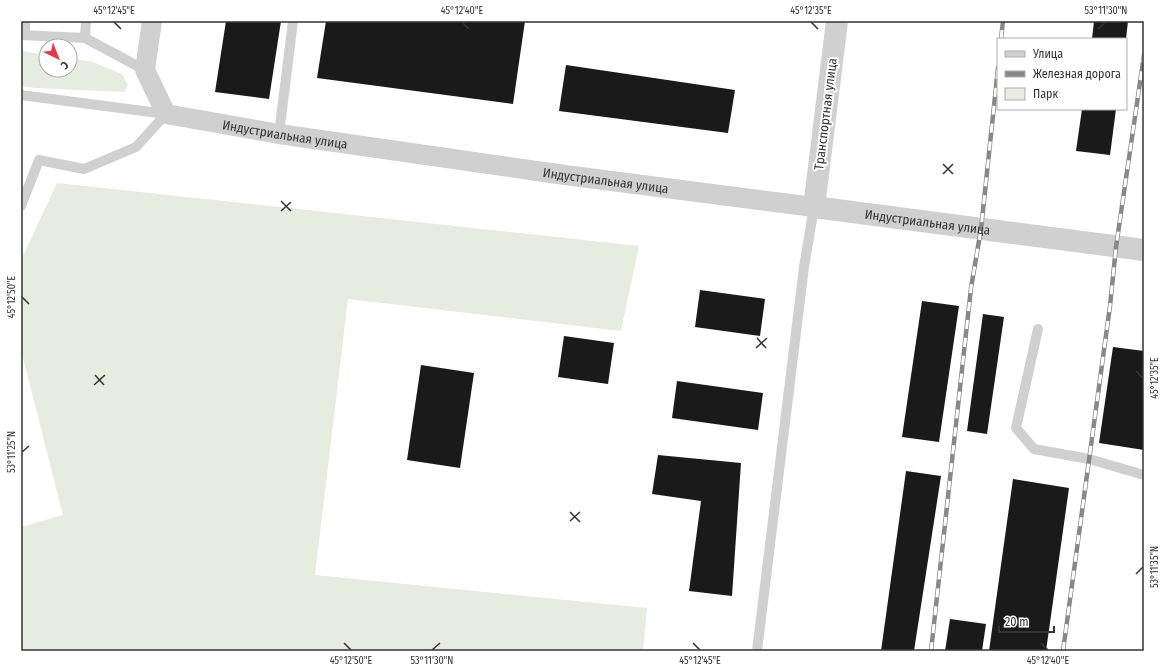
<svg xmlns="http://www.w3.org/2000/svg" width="1165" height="672" font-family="'Fira Sans Condensed',sans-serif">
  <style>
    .green { fill: #e6ecdf }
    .building { fill: #1a1a1a }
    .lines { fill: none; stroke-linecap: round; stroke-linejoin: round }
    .service { stroke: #d0d0d0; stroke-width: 10 }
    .minor { stroke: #d0d0d0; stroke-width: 20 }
    .tertiary { stroke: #d0d0d0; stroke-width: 22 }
    .rail-casing { stroke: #888; stroke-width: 4.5 }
    .rail { stroke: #fff; stroke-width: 3; stroke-dasharray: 9; stroke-linecap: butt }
    .ticks { fill: none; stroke: #333; stroke-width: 1.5 }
    .labels { text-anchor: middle; stroke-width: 4; stroke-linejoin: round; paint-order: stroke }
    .street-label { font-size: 13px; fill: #333; stroke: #fff }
    .neatline { fill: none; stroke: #333; stroke-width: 1.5 }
    .ticks-label { font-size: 10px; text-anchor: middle; fill: #333 }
  </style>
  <rect width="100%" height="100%" fill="#fff"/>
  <path class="green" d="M21 51 46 55V70H70V58L93 62 122 74 128 85 124 92 35 88 21 86Z
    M57 183 639 246 621 331 348 299 315 575 647 608 643 651H21V527L63 515 21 350V260Z"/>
  <path class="building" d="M226 21H281L269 99 215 92Z
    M326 21H525L513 104 317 78Z
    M1094 21H1128L1126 39H1092Z
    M566 65 735 90 728 133 559 111Z
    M1082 109H1116L1110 155 1076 151Z
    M700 290 765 299 760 336 695 327Z
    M922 301 959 306 939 442 902 437Z
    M983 314 1004 317 987 434 967 431Z
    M564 336 614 343 608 384 558 377Z
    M1113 347 1144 351V450L1099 443Z
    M421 365 474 373 460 468 407 460Z
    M677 381 763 393 758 430 672 418Z
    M658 455 741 463 732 596 689 591 701 501 652 494Z
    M906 471 941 476 914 651H881Z
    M1013 479 1069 488 1046 651H989Z
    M950 619 986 624 982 651H945Z"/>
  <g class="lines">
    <path class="service" d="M21 35 85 38 145 70
      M25 35V21
      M85 38 86 21
      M21 95 166 114 136 147 84 169 39 160 21 206
      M279 134 293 21
      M1038 329 1016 428 1034 449 1089 459 1144 475
      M757 651 804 267 814 207"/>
    <path class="minor" id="s1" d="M152 21 145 70 166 114 279 134 565 175 814 207"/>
    <path class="tertiary" id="s2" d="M837 21 814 207 1144 250"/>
    <g class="rail-casing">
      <path id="rail" d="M1001 39 1003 21
        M931 651 971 288 981 229 998 68
        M1063 651 1110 306 1116 247 1144 55"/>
    </g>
    <use href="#rail" class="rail"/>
  </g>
  <path class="ticks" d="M114 22 121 29M462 22 469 29M811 22 818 29M1098 29 1106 22M943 164 953 174M943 174 953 164M281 201 291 211M281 211 291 202M22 297 29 304M757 338 766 348M756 348 767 338M1136 371 1143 378M95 375 104 385M94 385 105 375M22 452 29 446M570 512 580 522M570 521 580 512M1136 574 1143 567M344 643 351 650M693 643 700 650M1041 643 1048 650M432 650 440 643"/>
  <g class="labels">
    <g class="street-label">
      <text transform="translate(825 114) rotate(-83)" y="5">Транспортная улица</text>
      <text dy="5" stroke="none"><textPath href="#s1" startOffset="219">Индустриальная улица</textPath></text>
      <text dy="5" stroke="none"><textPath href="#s1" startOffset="543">Индустриальная улица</textPath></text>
      <text dy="5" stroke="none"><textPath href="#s2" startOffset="302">Индустриальная улица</textPath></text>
    </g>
  </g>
  <rect width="1165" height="672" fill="none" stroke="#ffffff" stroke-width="44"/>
  <rect x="997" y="38" width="130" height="72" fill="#ffffff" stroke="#adadad"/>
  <rect x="1005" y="51" width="20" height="6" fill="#d0d0d0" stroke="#adadad"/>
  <text x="1033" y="58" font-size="12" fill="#333333">Улица</text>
  <rect x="1005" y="71" width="20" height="6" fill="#888888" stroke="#adadad"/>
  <text x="1033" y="78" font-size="12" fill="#333333">Железная дорога</text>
  <rect x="1005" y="88" width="20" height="12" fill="#e6ecdf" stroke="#adadad"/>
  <text x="1033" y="98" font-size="12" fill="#333333">Парк</text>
  <g transform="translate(58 58) rotate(137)"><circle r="19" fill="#ffffff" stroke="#adadad"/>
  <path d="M0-3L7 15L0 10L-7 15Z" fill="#e63946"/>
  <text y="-6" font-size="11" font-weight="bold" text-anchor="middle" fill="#333333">С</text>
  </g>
  <path d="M999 626v6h55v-6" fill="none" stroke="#333333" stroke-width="2"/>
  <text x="1005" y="626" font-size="12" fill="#333333" stroke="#ffffff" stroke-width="3" paint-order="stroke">20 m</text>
  <rect x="22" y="22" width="1121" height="628" class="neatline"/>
  <g class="ticks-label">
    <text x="114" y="14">45°12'45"E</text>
    <text x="462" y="14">45°12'40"E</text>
    <text x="811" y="14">45°12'35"E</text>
    <text x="1106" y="14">53°11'30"N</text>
    <text transform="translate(11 297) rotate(-90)" y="4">45°12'50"E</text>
    <text transform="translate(1154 378) rotate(-90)" y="4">45°12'35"E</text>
    <text transform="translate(11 452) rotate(-90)" y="4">53°11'25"N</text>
    <text transform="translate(1154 567) rotate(-90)" y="4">53°11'35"N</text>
    <text x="351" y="664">45°12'50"E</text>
    <text x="432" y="664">53°11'30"N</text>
    <text x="700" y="664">45°12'45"E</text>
    <text x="1048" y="664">45°12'40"E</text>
  </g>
</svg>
